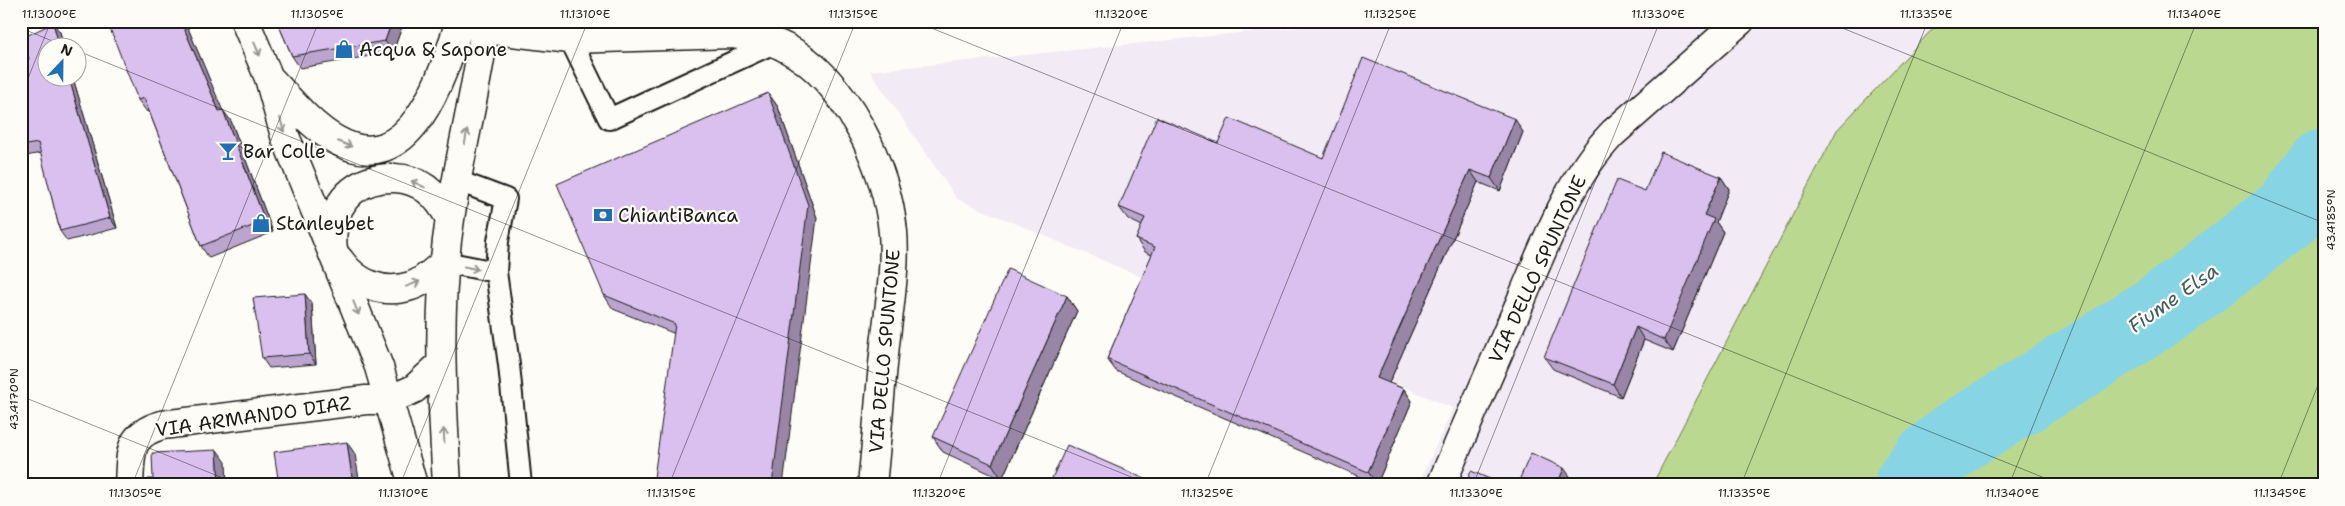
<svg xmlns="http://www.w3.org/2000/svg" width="2345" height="506" font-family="'Shantell Sans',sans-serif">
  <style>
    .built { fill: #f2eaf5 }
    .green { fill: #bbd890; stroke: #6c7a56 }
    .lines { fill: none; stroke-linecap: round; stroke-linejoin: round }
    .river { stroke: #87d5e4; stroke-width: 74 }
    .lane-casing { stroke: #1c1c1c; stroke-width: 24 }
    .street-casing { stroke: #1c1c1c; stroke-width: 31 }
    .secondary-casing { stroke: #1c1c1c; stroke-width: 31 }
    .lane { stroke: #fdfcf7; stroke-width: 20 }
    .street { stroke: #fdfcf7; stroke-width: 28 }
    .secondary { stroke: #fdfcf7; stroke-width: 28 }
    .wall { fill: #bba5ce; stroke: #1c1c1c }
    .shaded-wall { fill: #9986a7; stroke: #1c1c1c }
    .building { fill: #dac0ef; stroke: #1c1c1c }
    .oneway { stroke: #989794 }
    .ticks { fill: none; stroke: #1c1c1c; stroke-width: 1; stroke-opacity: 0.45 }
    .labels { text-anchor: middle; stroke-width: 4.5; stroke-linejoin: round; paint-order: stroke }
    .poi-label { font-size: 19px; fill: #1c1c1c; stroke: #fdfcf7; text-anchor: start }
    .street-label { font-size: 19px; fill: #1c1c1c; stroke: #fdfcf7 }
    .water-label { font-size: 20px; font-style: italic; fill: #415d62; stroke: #fdfcf7 }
    .neatline { fill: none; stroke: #1c1c1c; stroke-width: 2 }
    .ticks-label { font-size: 12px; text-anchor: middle; fill: #1c1c1c }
  </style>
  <rect width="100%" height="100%" fill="#fdfcf7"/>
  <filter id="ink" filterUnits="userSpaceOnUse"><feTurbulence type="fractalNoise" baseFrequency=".02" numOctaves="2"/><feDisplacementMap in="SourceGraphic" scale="10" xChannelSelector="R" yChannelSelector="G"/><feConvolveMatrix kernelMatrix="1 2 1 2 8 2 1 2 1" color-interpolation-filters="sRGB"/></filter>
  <g filter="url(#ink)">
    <path class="built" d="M1356 21H1940L1837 130 1652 485H1418L1453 408 957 199 870 71Z"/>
    <path class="green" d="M1940 21H2324V485H1652L1837 130Z"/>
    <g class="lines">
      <path class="river" d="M1911 485 1930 460 1956 438 2083 360 2165 307 2210 274 2289 212 2324 165"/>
      <g class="lane-casing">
        <path id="lane" d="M570 39 609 119 774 43
          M458 181 506 199 498 241 496 272 509 365 521 485
          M445 262 496 272"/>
      </g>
      <g class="street-casing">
        <path id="street" d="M485 29 570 39 732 34C750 36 770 39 786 48 846 79 887 167 893 232 896 269 889 308 885 345 880 392 877 438 872 485
          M129 485C131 453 127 435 162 425L366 400H389
          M1441 485C1467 424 1494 363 1520 303 1544 246 1570 177 1613 133L1740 21"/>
      </g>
      <g class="secondary-casing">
        <path id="secondary" d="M245 21 269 78 285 136 379 367 413 485
          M272 81C291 101 311 126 336 140 411 183 444 72 460 21
          M445 262C435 270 424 282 411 286 384 295 357 284 341 262 339 259 335 256 334 253 332 246 332 237 333 230 336 196 361 177 395 178 422 179 439 197 450 219
          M389 400 414 389 440 365
          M447 485C442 397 436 307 450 219 460 153 477 88 486 21"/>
      </g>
      <use href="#lane" class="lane"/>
      <use href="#street" class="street"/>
      <use href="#secondary" class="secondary"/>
    </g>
    <path class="wall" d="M185 21 222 110 231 121 273 232 209 258 201 246 149 111 147 112 138 100Z
      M277 21H404L393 52 300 68 292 56Z
      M60 32 64 48H48V78H73L117 228 67 241 60 231 41 153 21 157V62L29 59Z
      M768 93 778 107 817 218 673 333 613 309 604 295Z
      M1523 132 1500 191 1478 182 1389 383 1404 389 1412 401 1377 484 1116 371 1107 359 1152 255 1145 252 1136 239 1142 226 1128 219 1119 207 1218 143 1323 158Z
      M1721 177 1729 189 1716 222 1723 232 1673 352 1644 340 1621 397 1553 369 1544 357 1645 191Z
      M1067 296 1077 311 1002 479 943 452 933 437Z
      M312 304 316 364 269 368 262 358Z"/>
    <path class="shaded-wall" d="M181 21H185L228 123 219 111Z
      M392 21H404L393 52 385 41Z
      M53 23 60 32 64 48H60Z
      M69 78H73L117 228 110 218Z
      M768 93 778 107 817 218 783 485H772Z
      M223 110 231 121 273 232 265 221Z
      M1515 119 1523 132 1500 191 1491 178Z
      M1470 170 1478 182 1386 390 1377 378Z
      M1721 177 1729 189 1716 222 1723 232 1673 352 1664 340 1704 215Z
      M305 294 312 304 316 364 309 354Z
      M1067 296 1077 311 1002 479 992 464Z
      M1636 327 1644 340 1621 397 1613 384Z
      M1404 389 1412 401 1377 484 1368 472Z
      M347 442 355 454 360 485H353Z
      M217 450 226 462 227 485H219Z
      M1564 468 1572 479 1570 485H1557Z"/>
    <path class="building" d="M107 21H181L219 111 223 110 265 221 201 246 144 98 138 100Z
      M277 21H392L385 41 292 56Z
      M53 23 60 48H48V78H69L110 218 60 231 38 143 21 146V62L29 59 22 38Z
      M1363 58 1515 119 1491 178 1470 170 1377 378 1404 389 1368 472 1107 359 1155 247 1136 239 1145 218 1119 207 1157 117 1218 143 1229 118 1323 158Z
      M768 93 808 205 772 485H653L675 324 604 295 557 184Z
      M1661 152 1721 177 1704 215 1714 219 1664 340 1636 327 1613 384 1544 357 1617 180 1645 191Z
      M1008 269 1067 296 992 464 933 437Z
      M305 294 309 354 262 358 253 298Z
      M347 442 353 485H279L274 452Z
      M1067 445 1159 485H1049Z
      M217 450 219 485H149L148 479H153L152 453Z
      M1531 453 1564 468 1557 485H1517Z
      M1471 471 1504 485H1466Z"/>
    <defs><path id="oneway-shaft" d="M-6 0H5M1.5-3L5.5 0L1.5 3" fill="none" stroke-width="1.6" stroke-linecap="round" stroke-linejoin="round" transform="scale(1.25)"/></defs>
    <g class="oneway">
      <use href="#oneway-shaft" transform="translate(257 49) rotate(67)"/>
      <use href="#oneway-shaft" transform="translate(282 125) rotate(75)"/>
      <use href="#oneway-shaft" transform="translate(466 137) rotate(-80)"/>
      <use href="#oneway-shaft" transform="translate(345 144) rotate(21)"/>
      <use href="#oneway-shaft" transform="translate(418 184) rotate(-154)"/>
      <use href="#oneway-shaft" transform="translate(471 268) rotate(12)"/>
      <use href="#oneway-shaft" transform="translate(413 284) rotate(-21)"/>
      <use href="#oneway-shaft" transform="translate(356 308) rotate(68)"/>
      <use href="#oneway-shaft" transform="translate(444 436) rotate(-93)"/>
    </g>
  </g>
  <path class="ticks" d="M914 21 2062 485M1825 21 2324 223M21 28 69 48M78 51 1151 485M21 96 51 21M21 396 240 485M132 485 319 21M400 485 588 21M669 485 856 21M937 485 1124 21M1205 485 1392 21M1473 485 1660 21M1741 485 1928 21M2009 485 2197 21M2278 485 2324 370"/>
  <defs>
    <g id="shop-bare" transform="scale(1.5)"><path d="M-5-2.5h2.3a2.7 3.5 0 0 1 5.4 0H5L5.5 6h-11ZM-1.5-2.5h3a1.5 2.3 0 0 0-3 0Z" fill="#1f6fb2" stroke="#fdfcf7" stroke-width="2.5" paint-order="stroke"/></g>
    <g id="bar-bare" transform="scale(1.5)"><path d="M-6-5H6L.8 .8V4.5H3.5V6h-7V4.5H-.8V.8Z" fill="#1f6fb2" stroke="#fdfcf7" stroke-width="2.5" paint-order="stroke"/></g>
    <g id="bank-bare" transform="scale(1.5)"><path d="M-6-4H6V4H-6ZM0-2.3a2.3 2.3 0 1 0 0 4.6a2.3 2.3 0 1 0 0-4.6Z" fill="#1f6fb2" stroke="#fdfcf7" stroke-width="2.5" paint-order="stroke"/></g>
  </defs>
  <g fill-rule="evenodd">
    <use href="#shop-bare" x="344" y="49"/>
    <use href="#bar-bare" x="228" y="151"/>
    <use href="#bank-bare" x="603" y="215"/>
    <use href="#shop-bare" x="261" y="223"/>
  </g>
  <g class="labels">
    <g class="poi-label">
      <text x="359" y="56">Acqua &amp; Sapone</text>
      <text x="243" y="158">Bar Colle</text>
      <text x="618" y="222">ChiantiBanca</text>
      <text x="276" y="230">Stanleybet</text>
    </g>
    <g class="street-label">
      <text transform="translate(1537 269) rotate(-65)" y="7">VIA DELLO SPUNTONE</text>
      <text transform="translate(884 351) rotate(-85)" y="7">VIA DELLO SPUNTONE</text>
      <text transform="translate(253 416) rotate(-8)" y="7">VIA ARMANDO DIAZ</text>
    </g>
    <g class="water-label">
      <text transform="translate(2173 298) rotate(-35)" y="7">Fiume Elsa</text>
    </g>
  </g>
  <rect width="2345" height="506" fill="none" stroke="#fdfcf7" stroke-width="55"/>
  <g transform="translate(62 62) rotate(22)"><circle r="24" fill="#fdfcf7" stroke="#a3a29f"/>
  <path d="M0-4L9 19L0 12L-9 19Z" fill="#1f6fb2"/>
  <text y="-8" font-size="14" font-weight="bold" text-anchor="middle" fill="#1c1c1c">N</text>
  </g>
  <rect x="28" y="28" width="2290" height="450" class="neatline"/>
  <g class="ticks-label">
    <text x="49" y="18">11.1300°E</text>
    <text x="317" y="18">11.1305°E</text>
    <text x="585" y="18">11.1310°E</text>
    <text x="853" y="18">11.1315°E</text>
    <text x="1121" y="18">11.1320°E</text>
    <text x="1390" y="18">11.1325°E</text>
    <text x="1658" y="18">11.1330°E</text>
    <text x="1926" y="18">11.1335°E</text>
    <text x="2194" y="18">11.1340°E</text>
    <text transform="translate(2331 220) rotate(-90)" y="4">43.4185°N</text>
    <text transform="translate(14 399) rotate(-90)" y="4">43.4170°N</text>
    <text x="135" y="497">11.1305°E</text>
    <text x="403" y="497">11.1310°E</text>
    <text x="671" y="497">11.1315°E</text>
    <text x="939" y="497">11.1320°E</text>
    <text x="1207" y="497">11.1325°E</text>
    <text x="1476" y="497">11.1330°E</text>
    <text x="1744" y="497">11.1335°E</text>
    <text x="2012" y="497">11.1340°E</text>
    <text x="2280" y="497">11.1345°E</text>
  </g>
</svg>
